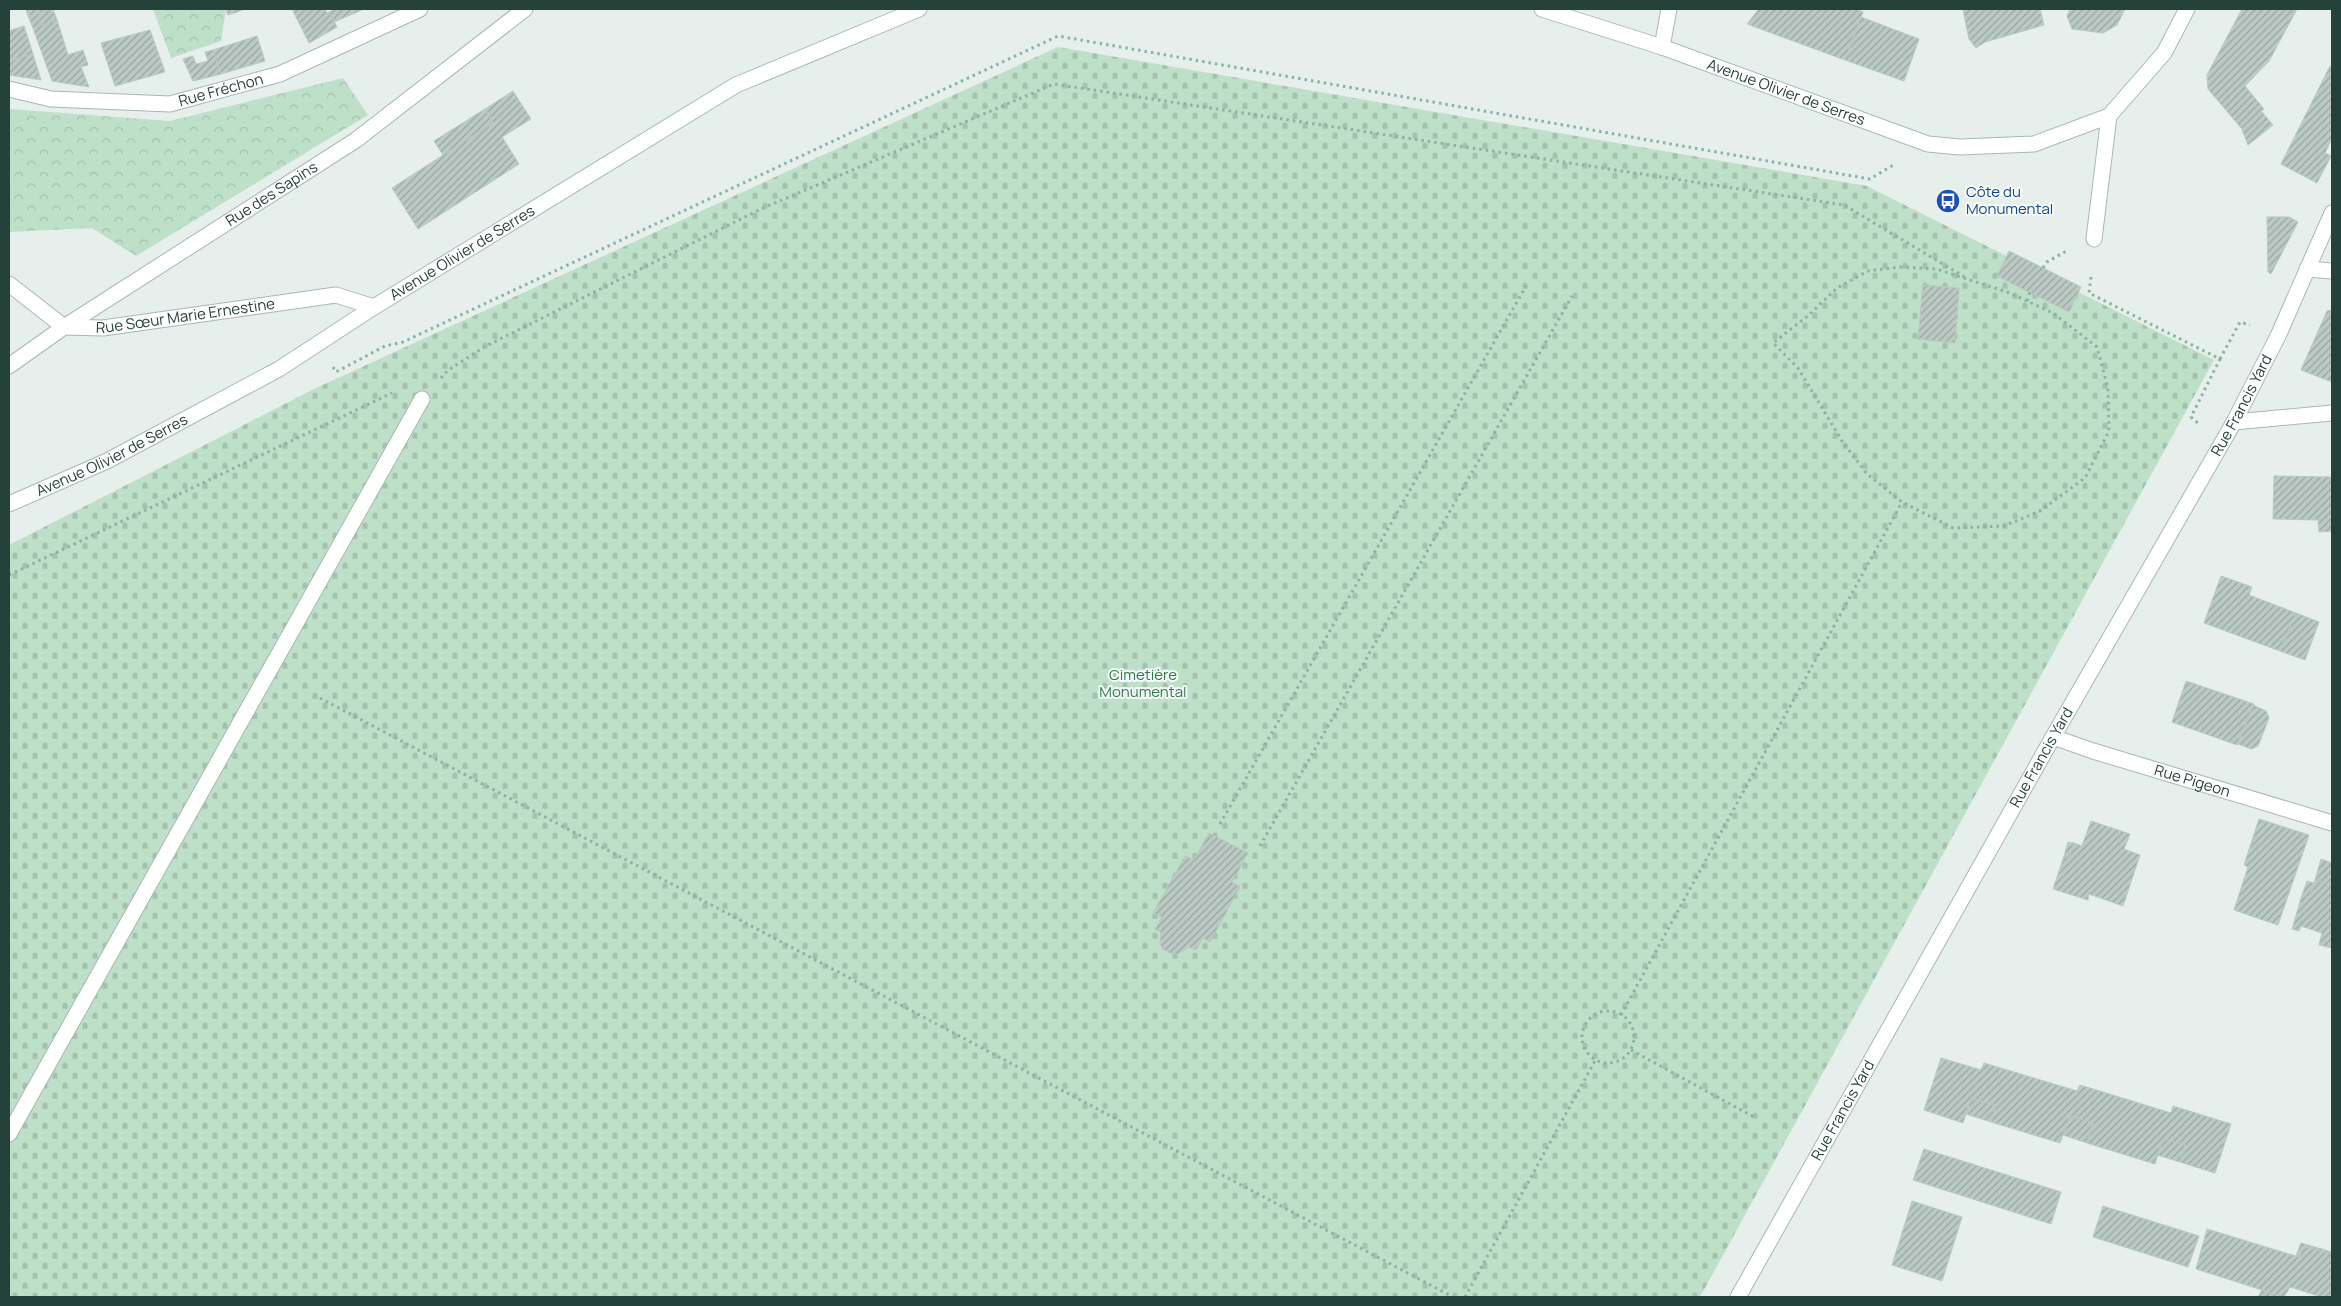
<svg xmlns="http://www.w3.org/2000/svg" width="2341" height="1306" font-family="Manrope,sans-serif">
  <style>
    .forest { fill: url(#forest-crowns) }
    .cemetery { fill: url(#cemetery-stones) }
    .building { fill: url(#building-hatch); stroke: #b8c9c2 }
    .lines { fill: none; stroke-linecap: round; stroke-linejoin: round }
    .lane-casing { stroke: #a8b8b2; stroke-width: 17 }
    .street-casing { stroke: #a8b8b2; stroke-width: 17 }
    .secondary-casing { stroke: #a4bbb3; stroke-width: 17 }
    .path { stroke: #86b3a5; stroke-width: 3; stroke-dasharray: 2.5 4; stroke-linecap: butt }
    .lane { stroke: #fff; stroke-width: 15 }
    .street { stroke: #fff; stroke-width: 15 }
    .secondary { stroke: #fff; stroke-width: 15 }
    .labels { text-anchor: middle; stroke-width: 4; stroke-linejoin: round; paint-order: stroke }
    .street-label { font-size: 15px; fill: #24423a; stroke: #f7fbf9 }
    .transit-label { font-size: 15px; fill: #164399; stroke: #f7fbf9; text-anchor: start }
    .park-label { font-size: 15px; fill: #2d7a4b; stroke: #f7fbf9 }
  </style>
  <defs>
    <pattern id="forest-crowns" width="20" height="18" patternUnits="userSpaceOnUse" patternTransform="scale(1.25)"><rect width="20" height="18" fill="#bfe0c8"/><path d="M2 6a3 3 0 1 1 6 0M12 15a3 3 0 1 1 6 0" fill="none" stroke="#a4c1ad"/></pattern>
    <pattern id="cemetery-stones" width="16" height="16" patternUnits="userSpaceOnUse" patternTransform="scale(1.25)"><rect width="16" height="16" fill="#bfe0c8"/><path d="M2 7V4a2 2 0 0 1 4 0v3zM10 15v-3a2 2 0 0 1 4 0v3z" fill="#a4c1ad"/></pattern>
    <pattern id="building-hatch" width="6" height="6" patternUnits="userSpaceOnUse" patternTransform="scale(1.25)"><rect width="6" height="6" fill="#bbcac4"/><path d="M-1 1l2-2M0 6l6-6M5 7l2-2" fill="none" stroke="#98a6a0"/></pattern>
  </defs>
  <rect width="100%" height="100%" fill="#e6efeb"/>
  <path class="forest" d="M153 9H226L221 41 171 58Z
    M343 78 368 115 136 256 92 228 9 232V109L170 121Z"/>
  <path class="cemetery" d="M1058 47 1867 186 2214 360 1700 1297H9V545L314 389Z"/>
  <path class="building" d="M26 9H53L28 16Z
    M53 9 57 20 33 28 28 16Z
    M226 9H246L228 15Z
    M292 9H325L327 13 329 12 337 27 309 43Z
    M336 9H364L334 22 329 12Z
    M1759 9H1855L1863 12 1845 60 1747 24Z
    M1968 9H2040L2044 25 1985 42 1976 48 1969 39 1963 10Z
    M2070 9H2125L2117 25 2103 33 2072 29 2067 16Z
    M2242 9H2297L2269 61 2245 86 2264 109 2242 129 2208 89 2207 75Z
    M1861 17 1919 39 1904 81 1845 60Z
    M57 20 68 55 83 50 88 65 81 67 89 87 52 81 33 28Z
    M24 26 33 54 9 61V31Z
    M150 30 165 72 115 86 101 43Z
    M257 36 265 61 221 74 213 50Z
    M213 50 221 74 193 81 183 59 193 56 196 64 208 61 205 52Z
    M33 54 41 80 9 75V61Z
    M2330 66 2332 67V138L2325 153 2331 156 2317 183 2281 164Z
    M513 91 531 119 502 137 519 164 418 229 392 188 493 123 485 109Z
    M485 109 493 123 443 155 434 141Z
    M2261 111 2273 125 2248 145 2242 129Z
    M2267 217H2289L2298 222 2271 274 2268 272Z
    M2009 251 2081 287 2069 312 1997 276Z
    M1923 285 1959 288 1955 343 1918 339Z
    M2332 310V382L2301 370 2327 311Z
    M2274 476 2332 477V531L2319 532 2318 520 2273 519Z
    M2221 576 2252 587 2249 595 2296 613 2280 651 2204 623Z
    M2296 613 2319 622 2305 660 2280 651Z
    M2186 681 2254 704 2237 745 2172 722Z
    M2253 705 2266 711 2269 718 2258 746 2251 749 2238 744Z
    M2259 819 2309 835 2278 925 2234 910 2248 867 2244 865Z
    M2091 821 2130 834 2124 849 2140 855 2123 906 2089 894 2088 900 2053 889 2064 856 2069 858 2074 843 2082 846Z
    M1209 833 1248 853 1232 882 1240 887 1210 942 1203 938 1196 950 1189 947 1178 954H1172L1163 949 1160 944 1161 932 1155 929 1162 917 1153 913 1185 856 1194 860Z
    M2068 842 2074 843 2069 858 2064 856Z
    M2321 859 2332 863V885L2315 880Z
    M2315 880 2332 885V948L2319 945 2322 933 2301 926 2299 931 2292 929 2302 895 2310 897Z
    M2307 881 2314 883 2310 897 2302 895Z
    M1941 1058 1981 1070 1984 1063 2077 1091 2080 1085 2171 1113 2173 1106 2231 1124 2215 1173 2180 1162 2185 1145 2163 1138 2155 1164 2087 1143 2093 1123 2070 1116 2060 1143 1991 1122 1996 1105 1971 1098 1963 1123 1924 1110Z
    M1971 1098 1996 1105 1991 1122 1966 1114Z
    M2070 1116 2093 1123 2087 1143 2063 1135Z
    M2163 1138 2185 1145 2180 1162 2157 1155Z
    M1924 1149 2061 1192 2051 1224 1913 1180Z
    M1912 1201 1962 1217 1942 1281 1892 1265Z
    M2103 1206 2199 1236 2188 1267 2093 1237Z
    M2207 1229 2299 1257 2303 1246 2332 1254V1297H2322L2290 1287 2284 1297 2196 1269Z
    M2301 1243 2332 1252V1254L2303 1246 2299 1257 2296 1256Z
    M2262 1290 2284 1297H2258Z"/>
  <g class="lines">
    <g class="lane-casing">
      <path id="lane" d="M2094 239 2109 116
        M9 1134 422 399"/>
    </g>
    <g class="street-casing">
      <g id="street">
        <path d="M1662 47 1669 9"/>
        <path id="s1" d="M9 89 51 99 170 104 280 74 420 9"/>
        <path d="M2307 269 2332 271"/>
        <path id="s2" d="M9 284 64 327 103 328 336 295 374 307"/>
        <path id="s3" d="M9 366 64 327 356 140 525 9"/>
        <path d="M2234 422 2332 413"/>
        <path id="s4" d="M2053 737 2093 751 2332 823"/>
        <path id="s5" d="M1738 1297 2053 737 2234 422 2278 336 2332 213"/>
      </g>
    </g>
    <g class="secondary-casing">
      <g id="secondary">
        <path id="s6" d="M1542 9 1662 47 1928 144 1960 147 2034 144 2109 116 2164 53 2187 9"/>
        <path id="s7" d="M9 504 107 461 279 369 374 307 736 85 919 9"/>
      </g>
    </g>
    <path class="path" d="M1900 267 1936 269 2010 293 2053 313 2097 347 2108 388 2109 431 2085 478 2040 511 2004 526 1953 528 1902 502 1867 474 1842 441 1798 368 1773 343 1809 315 1837 288 1868 271Z
      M2043 268 2047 262 2068 250
      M2091 277 2089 293 2220 359 2191 417 2200 425
      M2027 301 2030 292
      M2220 359 2240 322 2250 325
      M333 367 336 372 385 346 403 342 1058 36 1870 179 1895 164
      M441 378 447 371 484 347 761 209 1054 84 1844 205 1968 279
      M9 575 392 393
      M320 698 1453 1297
      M1220 824 1526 286
      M1260 846 1572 296
      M1582 1037a26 26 0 1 1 52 0a26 26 0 1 1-52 0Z
      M1621 1015 1902 502
      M1631 1050 1754 1117
      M1465 1297 1596 1059"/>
    <use href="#lane" class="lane"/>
    <use href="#street" class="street"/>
    <use href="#secondary" class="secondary"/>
  </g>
  <defs>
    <g id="bus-disc" transform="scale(1.25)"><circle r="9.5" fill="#1a4fb4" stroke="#f7fbf9"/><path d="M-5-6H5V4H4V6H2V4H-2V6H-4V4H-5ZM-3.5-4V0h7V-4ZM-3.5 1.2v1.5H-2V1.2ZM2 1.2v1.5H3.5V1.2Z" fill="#fff"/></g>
  </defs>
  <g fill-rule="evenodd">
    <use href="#bus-disc" x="1948" y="201"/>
  </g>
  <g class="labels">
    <g class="street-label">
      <text dy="5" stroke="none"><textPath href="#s1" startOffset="215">Rue Fréchon</textPath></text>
      <text dy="5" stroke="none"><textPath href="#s6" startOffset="258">Avenue Olivier de Serres</textPath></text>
      <text dy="5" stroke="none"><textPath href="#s3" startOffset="314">Rue des Sapins</textPath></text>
      <text dy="5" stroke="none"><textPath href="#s7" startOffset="519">Avenue Olivier de Serres</textPath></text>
      <text dy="5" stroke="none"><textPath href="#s2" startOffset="192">Rue Sœur Marie Ernestine</textPath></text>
      <text dy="5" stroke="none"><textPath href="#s5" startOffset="1024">Rue Francis Yard</textPath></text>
      <text dy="5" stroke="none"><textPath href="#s7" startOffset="114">Avenue Olivier de Serres</textPath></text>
      <text dy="5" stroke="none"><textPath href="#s5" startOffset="619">Rue Francis Yard</textPath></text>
      <text dy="5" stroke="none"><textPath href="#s4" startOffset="146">Rue Pigeon</textPath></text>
      <text dy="5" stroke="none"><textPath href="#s5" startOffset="214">Rue Francis Yard</textPath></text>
    </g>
    <g class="transit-label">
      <text x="1966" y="197">Côte du<tspan x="1966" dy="17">Monumental</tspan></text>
    </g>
    <g class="park-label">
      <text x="1143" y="680">Cimetière<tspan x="1143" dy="17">Monumental</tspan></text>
    </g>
  </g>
  <rect width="2341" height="1306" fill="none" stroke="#24423a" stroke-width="20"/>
</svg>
